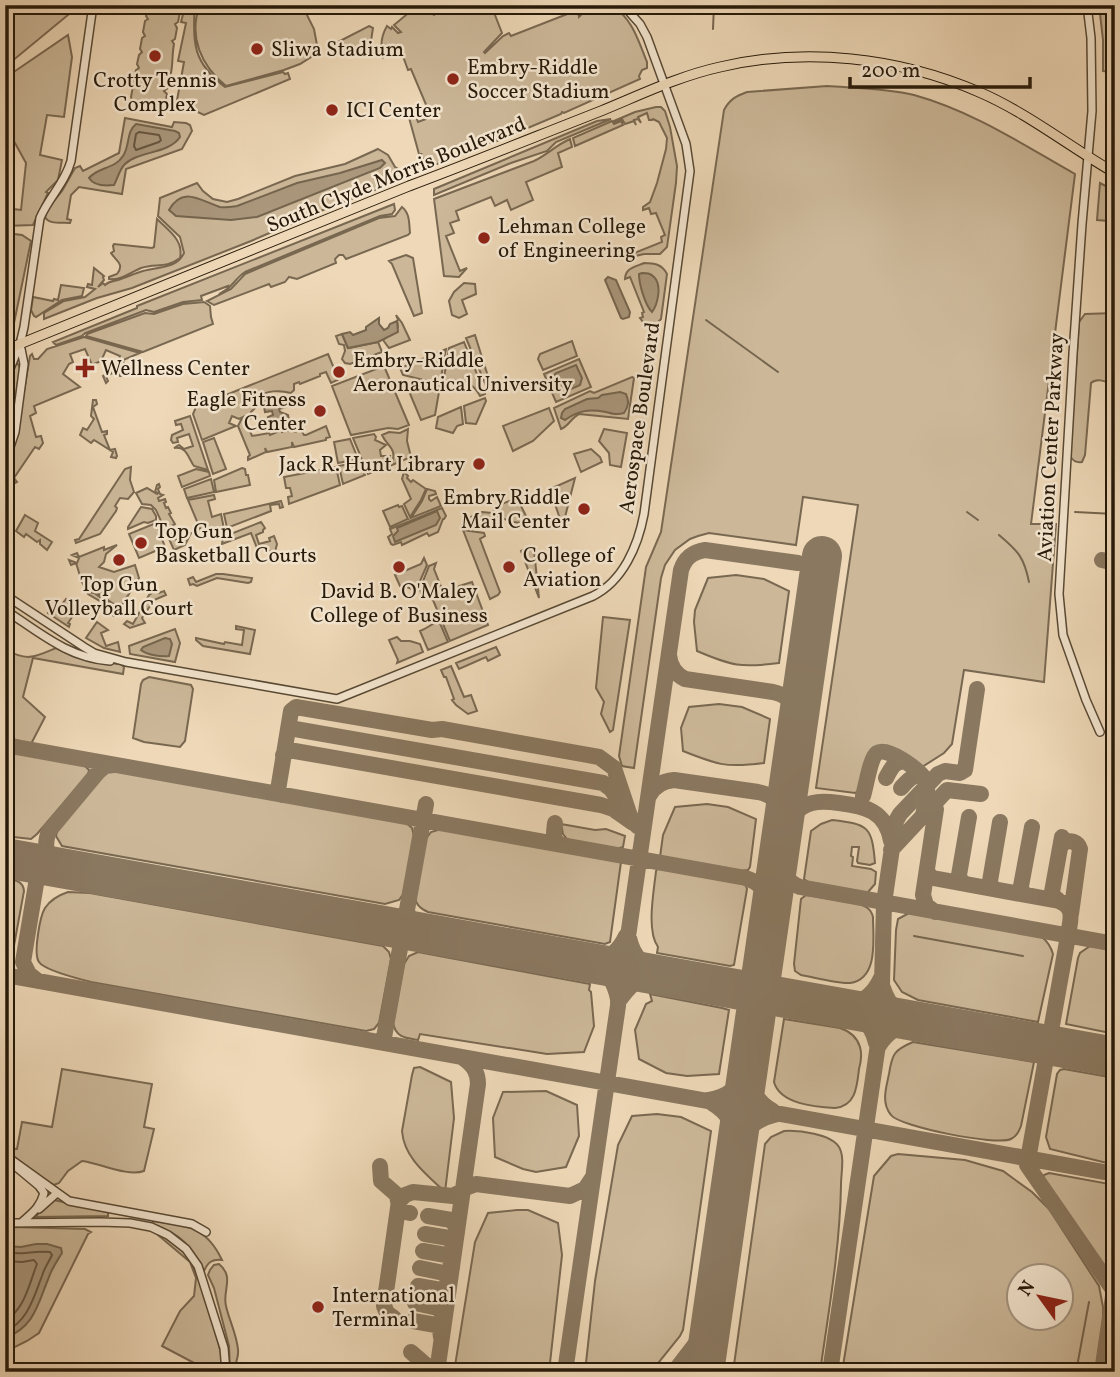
<svg xmlns="http://www.w3.org/2000/svg" width="1120" height="1377" font-family="Vollkorn,serif">
  <style>
    .green { fill: #ccb899; stroke: #796851; stroke-width: 2; fill-rule: evenodd }
    .water { fill: #aa977c; stroke: #75654e; stroke-width: 2 }
    .lines { fill: none; stroke-linecap: round; stroke-linejoin: round }
    .shore { stroke: #685842; stroke-width: 2 }
    .stream { stroke: #75654e; stroke-width: 2 }
    .taxiway { stroke: #8a7860; stroke-width: 16 }
    .runway { stroke: #8a7860; stroke-width: 40 }
    .minor-casing { stroke: #584934; stroke-width: 10 }
    .major-casing { stroke: #261909; stroke-width: 11 }
    .minor { stroke: #f4e6d0; stroke-width: 7 }
    .major { stroke: #eed8b7; stroke-width: 9 }
    .poi-dot { fill: #8f2418; stroke: #f4e6d0; stroke-width: 2.5 }
    .labels { text-anchor: middle; stroke-width: 5; stroke-linejoin: round; paint-order: stroke }
    .poi-label { font-size: 21px; fill: #261909; stroke: #f4e6d0; text-anchor: start }
    .street-label { font-size: 21px; fill: #261909; stroke: #f4e6d0 }
  </style>
  <rect width="100%" height="100%" fill="#eed8b7"/>
  <filter id="stains"><feTurbulence type="fractalNoise" baseFrequency=".00286" numOctaves="4"/><feColorMatrix values="0 0 0 0 .2 0 0 0 0 .09 0 0 0 0 .02 0 0 0 .5 -.17"/></filter>
  <radialGradient id="worn" r=".72"><stop offset=".6" stop-color="#630" stop-opacity="0"/><stop offset="1" stop-color="#630" stop-opacity=".3"/></radialGradient>
  <path class="green" d="M5 5H59L68 15 5 67Z
    M150 5H160L178 9 180 12 178 22 175 24 177 28 175 39 172 41 174 44C172 54 173 63 171 73L168 75 170 77 168 88 164 91 167 94 165 104 162 106 132 100 131 97 133 86 136 84 133 81 136 70 139 68 137 64 139 55 142 52 140 49 142 38 145 36 143 32 145 21 148 19 146 16Z
    M178 5H195C192 42 193 63 225 87L283 72 285 74 288 73 290 79 204 115 189 108 176 106 184 62 178 61 186 23 181 22 185 7Z
    M200 5H302L314 29 317 45 311 57 300 64 284 70 226 86C201 66 188 36 200 5Z
    M418 5 424 6 421 9 426 14 430 12 434 15 443 5H473L486 10H493L502 33 484 52 485 53 503 36 509 33 511 36 575 11V5L577 6 579 17 582 14 581 5H612C633 20 638 40 647 62V68L642 70 639 76 640 79 564 113 562 112 561 114 497 141 496 140 437 164H429L427 159 421 158 420 156 421 154H419L408 114 414 111 418 122 426 119V116L430 114 411 69 408 70 400 48 385 54 383 57C380 46 381 36 387 26L391 29 392 27 398 33 401 32 394 25Z
    M1099 5H1115V72L1103 71V40Z
    M369 26 373 28 370 47 343 57 339 55 342 49 338 42Z
    M68 35 72 57 64 117 47 115 40 155 62 160 58 180 46 192 48 193 33 225 5 226V208L21 210 26 163 5 125V78Z
    M827 86C855 88 886 88 914 95 972 111 1022 144 1075 174L1031 524H1056L1044 682 964 670 952 744 944 753 922 767C907 756 884 736 869 755L859 791 855 793 816 788 858 505 803 497 796 545 709 533 698 536 690 539 675 550 665 565 661 578 634 768 622 766 619 756 646 567 661 532 724 110C730 99 736 96 747 92Z
    M656 107H661L665 111 670 127 677 166 676 183 667 247 660 254H644L631 257 629 252 630 250 632 254 662 242 661 237 665 235 656 213 651 214 649 208 643 210V207L650 202 657 183 666 149 667 138 659 122 653 119 652 120H649L647 113 638 117 641 123 638 119 634 120 636 125 634 121 625 124 622 119 614 122V121L635 112Z
    M125 118 172 127 174 122 186 123 190 125 192 131 182 149 126 169 122 194 79 187 71 195 67 219 71 220 70 223C62 222 49 225 45 217L49 207 62 191 75 168 80 166 83 171 119 153Z
    M611 119 556 142 547 151 511 163 434 195V189L597 121Z
    M612 121 614 124 621 121 623 125 575 146 573 138Z
    M570 139 572 147 558 153 562 167 526 182 533 200 511 210 507 200 495 206 491 197 456 211 459 220 450 223 454 233 446 236 460 271 467 268 459 277 444 276 434 199 534 161C547 155 556 145 570 139Z
    M378 149 388 155 395 167 400 170V173L393 181V183L330 207 251 241 132 288 97 298 44 319V313L64 301 85 297 95 289 87 287 88 284 92 285 94 268 104 276 103 277 104 280 98 287 103 283 105 285C110 280 114 282 121 279 128 277 135 273 143 271 158 266 176 270 184 253L180 237 158 216 160 198 197 183 203 191 213 199 227 202 238 199 295 176 345 164Z
    M1100 183 1115 191V223L1110 221 1097 220Z
    M394 204 395 210 392 214 380 216 245 272C234 279 233 288 219 294L227 289 228 286 201 296 202 300 183 302 154 312 146 310 85 333 82 336 56 345 53 342 137 308V306Z
    M402 207C410 213 409 224 410 233L408 235 346 259 343 255H339L335 259 336 263 297 279 289 277 285 282 271 287 269 284 214 305 207 301 231 289 245 274 379 218 395 216Z
    M157 219C168 230 184 240 180 258 165 269 156 263 141 268 131 272 120 281 109 279V277L117 274C125 264 116 261 111 253L114 251 113 246 114 244 152 248 154 247Z
    M5 233 22 235 31 241 13 328 9 335 5 336Z
    M406 255 413 258 422 313 414 316 392 264 389 261Z
    M644 263C654 263 662 264 667 274L661 319 655 325 643 322 640 318 643 317 642 313 644 312 630 277 625 279C625 268 635 267 644 263Z
    M464 283 475 284 476 294 462 300 467 314 459 318 452 315 449 301 454 292Z
    M61 285 84 288 82 296 62 300 36 317 34 316 31 310 33 297 53 301 54 299 58 300Z
    M204 302 210 306 211 317 213 324 143 352 86 336 87 334 145 313 154 314 183 304Z
    M1115 313V385C1107 382 1097 377 1091 383L1085 455 1082 462C1076 463 1073 461 1070 456L1079 322 1085 314Z
    M396 315 402 323 410 340 389 348 383 340 398 327 397 321 398 320Z
    M342 334 348 348 378 342 382 352 350 364 345 363 342 359 345 351 344 345 339 344 336 336Z
    M475 335 491 386 487 388 466 338Z
    M84 337 140 353 123 360 125 368 121 376H120L117 371 106 376 108 381 106 383 103 376 115 370 120 356 106 350 101 361 92 365 85 349 70 354 73 362 69 364 63 374 80 387 34 406 36 413 30 416 36 437 41 436 43 443 39 449 35 447 14 478 17 482 15 483 12 481 5 491V470L16 439 30 356 32 354 34 359H38L47 349Z
    M572 341 577 356 543 370 538 359 540 354Z
    M464 342 485 394 480 396C472 381 459 377 443 383L449 348Z
    M446 349 440 384 403 375 400 368Z
    M328 354 333 366 344 377 331 383 326 372 320 374V376L300 384 299 382 294 384V390L291 393C280 390 266 390 257 398V406L251 412 252 417 250 418 245 416 239 419 232 416 229 423 236 426 202 440 193 414 196 407Z
    M579 359 591 387 556 402 544 374Z
    M15 364H18L20 368 11 430 5 454V420L13 368Z
    M384 366 409 425 398 429 388 428 351 435 332 386Z
    M632 377 634 378 628 419 579 414C571 418 569 426 561 429L554 408 590 391 594 393Z
    M423 382 440 386 435 415 421 420 408 389Z
    M485 398 486 401 476 424 466 423 464 406Z
    M93 400H96L97 404 93 407 102 432 107 431V434L104 435 110 450 115 449 117 456 116 458 111 457 113 452 94 440 91 443 80 435 83 428 87 430 94 419 91 416Z
    M461 407 463 424 457 426 453 433 436 428 438 417Z
    M549 408 554 421 533 441 513 451 503 426Z
    M190 416 208 470 194 466C188 458 187 446 174 448L179 445 184 449 193 446 189 434 177 438 178 442 173 443 171 440 172 435 183 430 181 424 176 425 175 421Z
    M245 418 248 419 245 420 252 436 269 433 270 435 282 430V432L291 430 292 428 294 432 301 430 304 435H306L326 426 330 437 326 438V440L294 447 292 442V447L267 452 265 448 266 452 248 460V457L250 455 238 426 241 420Z
    M408 429 407 441 411 457 392 465C397 447 388 448 382 435L389 432 400 433Z
    M604 429 627 433 621 467 610 465 609 453 599 441Z
    M374 434 376 437 375 440 386 445 380 450 381 456H390L388 466 368 474 353 438Z
    M214 438 226 469 213 474 203 442Z
    M350 439 358 459 338 463 334 442Z
    M591 449 600 457 602 462 581 472 574 454Z
    M359 462 365 475 343 484 339 466Z
    M131 467 130 480 134 492 128 499 120 498 115 506 117 508 116 511 100 534 76 543 75 540 79 539 125 469Z
    M336 467 340 485 289 504 288 497 292 496 290 488H286L284 477Z
    M242 468 245 469 246 475H248L250 485 216 492 214 480Z
    M196 469 209 472 210 476 182 487 178 476Z
    M404 472 408 476 407 478 411 482 413 480 426 489 421 500 410 517 404 504 411 499 402 479Z
    M575 478 565 517 560 519 550 489Z
    M211 479 214 492 187 498 184 489Z
    M159 484 160 487 158 489 160 494 163 495 158 498 159 501 165 499 166 502 164 503 166 508 168 507 171 513 169 514 175 524 173 525 175 531 172 533 177 541 182 539 181 536 191 533 185 545 174 550 156 510 151 505 142 504 136 493 147 488 157 494 158 493 155 492 157 485Z
    M427 489 435 491 436 494 429 496V499L431 501 437 497 441 506 411 518 422 501Z
    M214 495 215 499 208 501 212 517 221 514 224 529 204 538 188 500Z
    M517 498 530 524 513 522 501 518 499 516 495 518 485 528 477 527V524L464 522V520L482 512 492 513 499 505Z
    M281 501 283 507 280 508 279 504 270 505 271 511 227 528 224 514Z
    M398 505 399 507 402 506 408 519 390 527 383 511Z
    M141 507 152 509 156 516V520L148 523 144 522 128 529V527Z
    M442 508 446 516 444 519H443L438 532 429 536 427 533 402 545 401 542 393 545 391 544 388 537 392 534 390 529Z
    M25 515 38 523 35 531 52 542 47 550 40 544V540L37 542 26 534 24 537 16 531Z
    M261 522 265 528 263 530V532L256 535 259 544 270 541 269 538 274 536 277 544 275 552 257 548 251 533 222 544 223 537Z
    M156 523 165 547 139 558 129 534Z
    M463 530 484 533 485 536 480 539 500 592 498 595 490 599Z
    M117 545 106 554 104 562 99 567 114 572 135 565 139 578 120 608 86 586 88 592 94 593 119 610 114 616 111 614 113 609 88 594 82 582 76 563 71 565 69 560 77 563 79 558 72 555 77 553 79 557 104 547V550Z
    M531 546 534 550 539 598 521 551Z
    M424 558 427 565 417 588 414 590 405 586H400L395 575 421 564Z
    M436 563 434 569 442 589H444L448 599 454 597 459 586 472 582 488 625 450 641 433 600 421 593 420 589 429 566Z
    M216 574H223L252 578 251 582 248 583 217 578 197 586 193 584 190 585 188 579 193 577 196 582Z
    M736 575 764 579 789 591 779 663C741 668 732 666 697 651L694 622 695 610 708 578Z
    M155 591 159 593 164 591 166 595 154 600 142 618 145 623 130 628 124 624 127 621 133 624 149 595Z
    M66 599 74 608 70 615 72 617 68 623 70 624 69 627 48 613 53 606 58 609Z
    M603 617 630 620 613 730 610 732 601 714 604 702 596 688Z
    M439 621 448 642 428 650 420 631C428 628 431 624 439 621Z
    M97 622 108 630 101 633 106 646 118 642 120 652 104 648 86 638Z
    M236 626 255 630 250 654 203 646 196 640V638L224 644 225 642 242 645 244 630 236 629Z
    M175 629 180 643 175 662 130 654 129 646Z
    M397 637 401 641H410L420 644 423 652 397 663 398 660 389 640Z
    M496 647 500 655 488 661 486 657 459 669 456 663Z
    M56 648 72 656 92 662 121 664 124 667 123 674 33 658 23 697 45 717 31 744 5 737V649C27 662 35 657 56 648Z
    M451 666 464 697 471 695 477 711 468 714 456 705 452 700 454 699 446 677H444L441 670Z
    M149 677 191 685 193 689 185 741 180 747 144 742 133 738 141 684 143 680Z
    M719 704 742 707 770 719 764 763C726 768 718 765 683 751L681 728 689 707Z
    M5 751 84 765 89 770 88 775 37 834 31 839 5 836Z
    M112 770 405 822 412 828 414 836 404 893 399 900 385 904 62 846 56 836 58 827 103 775Z
    M707 804 728 807 756 819 750 867 748 870 739 871 660 857 663 835 675 807Z
    M832 820C868 824 872 826 875 863L870 865 858 863 857 861 859 847H852L851 856 853 857 852 866 871 869 876 872 875 884 868 892 860 893 811 884 804 879 811 831 821 824Z
    M561 824 595 830 606 829 625 836 623 847 616 849 572 841 567 839 563 834Z
    M441 829 614 860 621 862 610 942 605 944 428 912C421 909 415 904 415 896L425 840 431 832Z
    M658 868 740 882 746 886 747 889 734 965 730 966 657 953 658 947C646 930 654 891 656 871Z
    M5 879C14 880 23 880 24 891L11 962 7 966H5Z
    M68 892 90 893 383 946 389 952 391 959 379 1023 374 1029 366 1031 91 982C80 979 45 971 39 962 33 954 40 916 45 908 51 899 59 895 68 892Z
    M806 895 857 903C865 906 871 908 873 917 873 938 879 979 850 983 838 984 813 977 801 975L795 971 794 964 801 899Z
    M909 913 1042 937C1048 942 1051 947 1053 954L1038 1022 918 1000 902 992 894 980 896 930 898 919Z
    M1090 946 1115 950V1034L1066 1024 1078 958 1080 953Z
    M418 952 590 984 589 990 591 992 594 1026 584 1052 547 1054 420 1034 418 1040C406 1038 396 1038 393 1023L404 964 409 956Z
    M650 994 722 1008 729 1010 719 1074 687 1076 666 1073 639 1059 635 1030 646 1004 652 1001Z
    M784 1019 840 1028C849 1031 857 1037 860 1047 862 1054 861 1062 859 1069 857 1086 856 1106 835 1108 815 1107 780 1104 774 1082Z
    M913 1042 1034 1062 1021 1126C1019 1131 1017 1136 1011 1139 997 1146 900 1127 891 1115 881 1103 886 1088 889 1074 892 1054 894 1050 913 1042Z
    M420 1067 451 1082 454 1118 445 1192C427 1175 404 1158 402 1131L412 1075 414 1068Z
    M62 1069 152 1084 144 1127 154 1129 144 1171C127 1177 100 1163 82 1161L68 1171 59 1183 54 1185 47 1182 5 1150V1148L17 1149 22 1122 52 1127Z
    M1064 1069 1115 1078V1165L1050 1149 1046 1137 1057 1074 1060 1070Z
    M546 1091 577 1105 579 1136 566 1167 536 1172 523 1169 495 1157 493 1118 503 1092Z
    M657 1114 681 1117 711 1131 683 1330 680 1336 651 1372H585L595 1281 618 1145 632 1116Z
    M784 1131C799 1130 831 1134 839 1147 845 1157 841 1173 841 1185 840 1247 829 1309 820 1372H733L765 1144 771 1137Z
    M898 1154 965 1160 1003 1171 1032 1192 1049 1209 1099 1286 1103 1307V1321L1096 1372H842L874 1176 891 1156ZM1018 1276H1060V1318H1018Z
    M1049 1173 1115 1185V1244L1113 1259 1107 1267 1102 1266 1043 1179 1044 1175Z
    M54 1200 108 1212V1216L35 1217 51 1201Z
    M517 1210H528L558 1223 562 1255 549 1372H454L475 1242 488 1213Z
    M153 1221C187 1226 206 1226 222 1260 212 1259 208 1262 204 1271 191 1245 180 1234 153 1224Z
    M14 1227 85 1229 91 1232 88 1234 39 1333 27 1341 5 1352V1229Z
    M158 1235C200 1243 212 1322 222 1357L223 1368 221 1372H211L162 1346 180 1311 194 1296 196 1278 190 1262Z
    M219 1264C235 1277 222 1291 226 1306 229 1320 237 1335 238 1350 239 1357 235 1365 233 1372H230L229 1346 214 1288 208 1275 210 1270 214 1265Z"/>
  <path class="water" d="M136 124 175 131 179 133 180 137C169 154 138 151 125 164 119 170 118 178 114 185 106 186 94 186 89 178 98 167 115 169 123 156 130 146 126 132 136 124Z
    M382 160 385 163 380 168 257 217 231 220 176 216 169 210C183 185 201 201 220 207 226 208 231 207 237 206L297 183 340 173Z
    M642 273C647 273 650 273 654 277 662 285 658 304 652 312 645 305 639 284 639 274Z
    M608 277 616 280 630 312 629 317 623 319 621 318 605 280Z
    M379 318V324L384 330 388 328 390 324 397 321 398 332 378 342 348 348 342 334 350 332 353 335 366 330V327Z
    M576 365 582 378 580 385 569 390 565 389 561 384 554 383 552 377 556 373Z
    M620 392 626 394C629 401 629 406 624 413 617 415 613 414 606 412 589 409 579 410 565 420L561 418 562 413 565 409 587 399 598 398 602 395Z
    M284 397 286 407 279 409 280 412 288 415 289 420 284 423V427L275 429 274 425 270 426 268 417 273 415 272 411 265 412 263 401Z
    M437 511 440 518 436 525 395 542 393 536 398 531 397 528Z
    M165 638 170 639 172 644 169 656C161 657 147 655 141 650L143 647Z
    M36 1244H47L61 1248 62 1253C57 1261 52 1268 49 1277 38 1303 35 1327 5 1338V1246L21 1247Z"/>
  <g class="lines">
    <path class="shore" d="M139 132 159 135 161 140 159 142 136 150 134 146 136 134Z
      M5 1252C12 1253 18 1254 25 1253 34 1252 41 1251 50 1252L52 1255C49 1262 44 1268 42 1276 34 1296 28 1322 5 1331
      M5 1261 22 1262 34 1260 37 1264C29 1284 25 1309 5 1321"/>
    <path class="stream" d="M713 29 714 5
      M706 320 778 372
      M1046 511H1052
      M967 512 978 520
      M1075 512 1115 514
      M999 535C1018 551 1024 557 1029 582
      M914 936 1023 956
      M1076 1372 1089 1302"/>
    <path class="taxiway" d="M1102 560 1115 563
      M669 655C670 666 675 674 685 679L773 692C798 698 796 712 797 733
      M288 732 290 729H295L603 783 611 789 621 804
      M5 745 746 878C761 883 769 893 771 909
      M283 755 286 751 289 750 601 805 613 809 633 823
      M886 778C891 769 894 760 906 762
      M901 788C909 779 915 771 927 780
      M282 795 278 790 291 711 296 707 432 730 442 729 599 757 614 768 630 816 637 826
      M649 796C654 786 662 781 674 780L758 792C774 795 780 804 784 820
      M863 796C866 787 870 758 877 753 888 746 919 770 925 779 930 786 925 810 922 817
      M555 823C554 833 551 842 563 845
      M781 839C785 828 788 818 797 811 810 800 824 801 839 803 865 806 886 811 891 841
      M1060 848 1063 843C1070 839 1078 842 1080 849L1071 914
      M891 850 947 790 981 794
      M779 853C779 869 784 881 800 887L1115 944
      M65 869C48 859 42 850 49 831L99 771 105 766 114 765
      M927 869 928 874 933 878 1059 901C1076 908 1070 920 1068 936L1027 1165 1114 1291
      M964 883 960 880 959 875 969 817
      M995 889 991 886 990 881 1000 822
      M1027 895 1022 892 1021 886 1032 827
      M1058 900 1054 897 1052 892 1062 837
      M407 909C408 925 418 929 432 935
      M935 912 926 905 923 895 936 809
      M373 924C388 924 400 925 407 910
      M629 938C633 957 645 969 663 976
      M592 964C609 959 619 951 626 936
      M592 964C607 968 615 984 618 999
      M5 975 1115 1174
      M38 981 29 974 23 962 36 884C41 871 51 867 65 869
      M883 988C889 1007 900 1016 919 1020
      M618 1002C625 992 637 978 649 975 652 975 658 976 661 976
      M833 1006C855 1011 871 1020 876 1043
      M839 1006C859 1006 873 996 881 978
      M383 1043 426 804
      M878 1047C890 1026 909 1021 931 1024
      M748 1069C750 1088 756 1102 773 1111
      M709 1100C729 1097 741 1086 748 1068
      M712 1103C729 1113 735 1126 737 1145
      M737 1145C745 1129 756 1119 774 1115
      M380 1166 381 1181 397 1195 399 1207 401 1211 410 1213
      M428 1216 451 1220 455 1225 457 1232
      M425 1234 449 1238 452 1243 454 1250
      M423 1251 446 1255 450 1260 452 1268
      M420 1268 444 1273 447 1278 449 1285
      M418 1286 441 1290 445 1295 447 1303
      M415 1303 438 1308 442 1313 444 1320
      M394 1318 387 1313 384 1306 399 1201 405 1195 413 1192 453 1196 468 1187 476 1184 570 1196 585 1189 593 1177
      M413 1321 436 1325 440 1330 441 1337
      M411 1352 434 1372
      M437 1372 478 1084C478 1072 473 1065 463 1058
      M565 1372 681 570C685 558 692 552 705 550L798 563
      M674 1372 711 1324
      M830 1372 881 1024 884 903 896 821 900 814 938 774 945 771 960 773 965 770 977 689
      M1102 1372 1115 1283"/>
    <path class="runway" d="M5 858 1115 1057
      M704 1372 822 556"/>
    <g class="minor-casing">
      <path id="minor" d="M1087 5 1091 38 1092 111 1082 224 1073 354 1059 594 1063 635 1086 700 1100 732
        M5 395 9 371 20 344 24 327 40 218C49 197 65 183 71 161L93 5
        M5 462 15 432 24 364 20 344
        M5 595 84 647 94 653 126 662 337 699 593 596C623 581 638 546 644 514L690 171 686 144 647 37 640 24 623 5
        M5 610C39 632 68 658 110 661
        M5 1155 69 1201 192 1224 206 1232
        M15 1166 39 1186 44 1193C40 1208 32 1213 21 1223
        M39 1209 57 1193
        M5 1223 100 1222 130 1223 151 1227 168 1235 186 1249 198 1266 224 1348 226 1372"/>
    </g>
    <g class="major-casing">
      <path id="major" d="M5 350 409 186C473 162 537 136 601 111 640 95 679 76 720 67 805 47 898 57 979 92 1026 112 1070 147 1115 173"/>
    </g>
    <use href="#minor" class="minor"/>
    <use href="#major" class="major"/>
  </g>
  <g class="poi-dot">
    <circle cx="257" cy="49" r="7"/>
    <circle cx="155" cy="56" r="7"/>
    <circle cx="453" cy="79" r="7"/>
    <circle cx="332" cy="110" r="7"/>
    <circle cx="484" cy="238" r="7"/>
    <path d="M81.5 357.5h7v7h7v7h-7v7h-7v-7h-7v-7h7z"/>
    <circle cx="339" cy="372" r="7"/>
    <circle cx="320" cy="411" r="7"/>
    <circle cx="479" cy="464" r="7"/>
    <circle cx="584" cy="509" r="7"/>
    <circle cx="141" cy="543" r="7"/>
    <circle cx="119" cy="560" r="7"/>
    <circle cx="399" cy="567" r="7"/>
    <circle cx="509" cy="567" r="7"/>
    <circle cx="318" cy="1307" r="7"/>
  </g>
  <g class="labels">
    <g class="poi-label">
      <text x="271" y="56">Sliwa Stadium</text>
      <text x="467" y="74">Embry-Riddle<tspan x="467" dy="24">Soccer Stadium</tspan></text>
      <text x="155" y="87" text-anchor="middle">Crotty Tennis<tspan x="155" dy="24">Complex</tspan></text>
      <text x="346" y="117">ICI Center</text>
      <text x="498" y="233">Lehman College<tspan x="498" dy="24">of Engineering</tspan></text>
      <text x="353" y="367">Embry-Riddle<tspan x="353" dy="24">Aeronautical University</tspan></text>
      <text x="101" y="375">Wellness Center</text>
      <text x="306" y="406" text-anchor="end">Eagle Fitness<tspan x="306" dy="24">Center</tspan></text>
      <text x="465" y="471" text-anchor="end">Jack R. Hunt Library</text>
      <text x="570" y="504" text-anchor="end">Embry Riddle<tspan x="570" dy="24">Mail Center</tspan></text>
      <text x="155" y="538">Top Gun<tspan x="155" dy="24">Basketball Courts</tspan></text>
      <text x="523" y="562">College of<tspan x="523" dy="24">Aviation</tspan></text>
      <text x="119" y="591" text-anchor="middle">Top Gun<tspan x="119" dy="24">Volleyball Court</tspan></text>
      <text x="399" y="598" text-anchor="middle">David B. O'Maley<tspan x="399" dy="24">College of Business</tspan></text>
      <text x="332" y="1302">International<tspan x="332" dy="24">Terminal</tspan></text>
    </g>
    <g class="street-label">
      <text transform="translate(396 174) rotate(-22)" y="7">South Clyde Morris Boulevard</text>
      <text transform="translate(639 418) rotate(-82)" y="7">Aerospace Boulevard</text>
      <text transform="translate(1050 447) rotate(-87)" y="7">Aviation Center Parkway</text>
    </g>
  </g>
  <rect width="1120" height="1377" fill="none" stroke="#eed8b7" stroke-width="28"/>
  <rect x="7" y="7" width="1106" height="1363" fill="none" stroke="#261909" stroke-width="3.5"/>
  <rect x="14" y="14" width="1092" height="1349" fill="none" stroke="#261909" stroke-width="2"/>
  <g transform="translate(1040 1297) rotate(303)"><circle r="33" fill="#f4e6d0" stroke="#a29480" stroke-width="2"/>
  <path d="M0-5L12 26L0 18L-12 26Z" fill="#8f2418"/>
  <text y="-10" font-size="19" font-weight="bold" text-anchor="middle" fill="#261909">N</text>
  </g>
  <path d="M850 77v10h180v-10" fill="none" stroke="#261909" stroke-width="3.5"/>
  <text x="861" y="77" font-size="21" fill="#261909" stroke="#f4e6d0" stroke-width="5" paint-order="stroke">200 m</text>
  <rect width="100%" height="100%" filter="url(#stains)"/>
  <rect width="100%" height="100%" fill="url(#worn)"/>
</svg>
